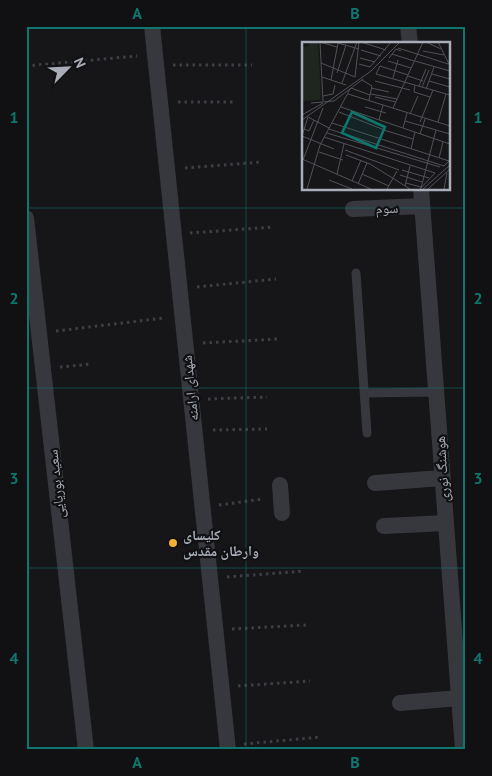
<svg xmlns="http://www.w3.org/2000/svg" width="492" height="776" font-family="'PT Sans','Noto Naskh Arabic',sans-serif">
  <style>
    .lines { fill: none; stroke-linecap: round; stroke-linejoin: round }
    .path { stroke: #3d3f44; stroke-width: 3; stroke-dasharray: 2.5 4; stroke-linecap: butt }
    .service { stroke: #37383d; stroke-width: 9 }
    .minor { stroke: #37383d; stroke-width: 16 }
    .grid { fill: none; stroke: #0f766e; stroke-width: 1; stroke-opacity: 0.55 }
    .poi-dot { fill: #f2b134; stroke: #111113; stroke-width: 2 }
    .labels { text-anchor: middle; stroke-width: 4.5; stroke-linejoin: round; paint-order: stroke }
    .street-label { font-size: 14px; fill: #a8adb8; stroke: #111113 }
    .poi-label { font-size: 14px; font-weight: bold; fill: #a8adb8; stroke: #111113; text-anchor: start }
    .inset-road { fill: none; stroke: #505258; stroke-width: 1 }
    .view { fill: #0f766e; fill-opacity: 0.15; stroke: #0f766e; stroke-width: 2.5 }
    .inset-edge { fill: none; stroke: #a8adb8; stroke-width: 2.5 }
    .neatline { fill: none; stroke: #0f766e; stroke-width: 2 }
    .grid-label { font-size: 16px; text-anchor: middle; font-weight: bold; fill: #0f766e }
  </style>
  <rect width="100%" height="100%" fill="#161618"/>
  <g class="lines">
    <path class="path" d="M173 65H252
      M26 66 137 56
      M178 102H233
      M185 168 261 162
      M190 233 274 227
      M197 287 276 279
      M56 331 164 318
      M203 343 278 339
      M60 367 92 364
      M208 399 267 397
      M213 430 267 429
      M219 505 263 499
      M227 577 304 571
      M232 629 306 625
      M238 686 310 681
      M244 744 321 737"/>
    <path class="service" d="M356 273 367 433
      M365 393 436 392"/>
    <path class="minor" d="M152 26 228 750
      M408 26 410 44
      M421 189 463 750
      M353 209 422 206
      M26 218 86 750
      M375 483 442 478
      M280 485 282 513
      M384 526 446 523
      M400 703 459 698"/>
  </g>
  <path class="grid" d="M246 26V750M26 208H466M26 388H466M26 568H466"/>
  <circle class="poi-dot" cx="173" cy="543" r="5"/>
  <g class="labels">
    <g class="street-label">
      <text transform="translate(387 208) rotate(-2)" y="5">سوم</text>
      <text transform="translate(190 388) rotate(-96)" y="5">شهدای ارامنه</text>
      <text transform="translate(442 469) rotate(-94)" y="5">هوشنگ نوری</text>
      <text transform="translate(56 484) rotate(-96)" y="5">سعید بوریایی</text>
    </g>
    <g class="poi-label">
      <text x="183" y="540">کلیسای<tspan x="183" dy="16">وارطان مقدس</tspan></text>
    </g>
  </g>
  <g transform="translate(302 42)">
    <rect width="148" height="148" fill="#161618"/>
    <path d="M7 0H16L19 55 17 58 0 59V5L7 4Z" fill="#1e261f"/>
    <path class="inset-road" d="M18 0 35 5M18 0 21 59M59 0 84 8M124 0 139 7M136 0 148 24M36 1 57 7M96 6 115 12M59 8 79 14M121 9 142 13M90 12 112 19M115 12 146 22M58 16 73 20M87 16 94 7 99 9M86 19 109 26M113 19 148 29M19 21 53 35 57 0M57 22 68 25 89 0M35 31 44 3M74 32 148 53M74 32 78 24 106 33M130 32 148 37M106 34 121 39M20 35 44 43M91 36 96 18M29 38 36 1M60 38 70 44 67 58M73 39 108 48M127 39 148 45M40 41 55 0M113 43 112 50 128 55M117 44 124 27M120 45 127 28M49 46 68 53M69 46 87 50M124 47 132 25M46 52 148 84M69 52 95 57M21 54 31 52 33 43M73 55 94 60M9 61 32 59 61 37M39 65 148 102M63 65 84 71M91 66 121 0M37 70 85 89M108 72 116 54M0 73 21 61M0 78 69 29 98 0M77 78 81 63M103 79 148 92M118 80 131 48M136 80 144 52M30 81 147 119M101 86 105 71M2 87 7 89 12 78M27 87 142 124 147 119M85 89 111 97M25 91 138 125M118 92 123 77M0 94 6 75 27 86M0 94 32 107M22 95 133 131 118 147M109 107 113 90M43 108 97 128M17 110 41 118M44 113 68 122 108 147M137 116 141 100M0 117 69 147M1 118 21 66M100 128 127 136M35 132 42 102M60 132 87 144M98 133 120 140M27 138 50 147M50 139 59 118M104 141 119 145M56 142 65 121M103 144 108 124M119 146 134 88M5 147 18 103 48 47M85 147 95 129M121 147 148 123M126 147 148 127M142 147 145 131"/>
    <path class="view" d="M50 70 83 85 74 106 40 91Z"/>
    <rect width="148" height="148" class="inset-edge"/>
  </g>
  <rect width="492" height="776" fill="none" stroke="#111113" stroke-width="55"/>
  <g transform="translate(68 68) rotate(66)" stroke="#111113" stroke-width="4" paint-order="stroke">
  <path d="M0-4L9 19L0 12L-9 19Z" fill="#a8adb8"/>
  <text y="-8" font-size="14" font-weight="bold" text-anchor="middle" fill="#a8adb8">N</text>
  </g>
  <rect x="28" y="28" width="436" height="720" class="neatline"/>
  <g class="grid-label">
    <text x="137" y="19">A</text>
    <text x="355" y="19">B</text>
    <text x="14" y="123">1</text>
    <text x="478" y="123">1</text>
    <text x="14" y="304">2</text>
    <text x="478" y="304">2</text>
    <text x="14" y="484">3</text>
    <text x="478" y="484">3</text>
    <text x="14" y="664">4</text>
    <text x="478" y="664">4</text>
    <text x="137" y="768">A</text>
    <text x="355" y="768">B</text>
  </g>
</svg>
